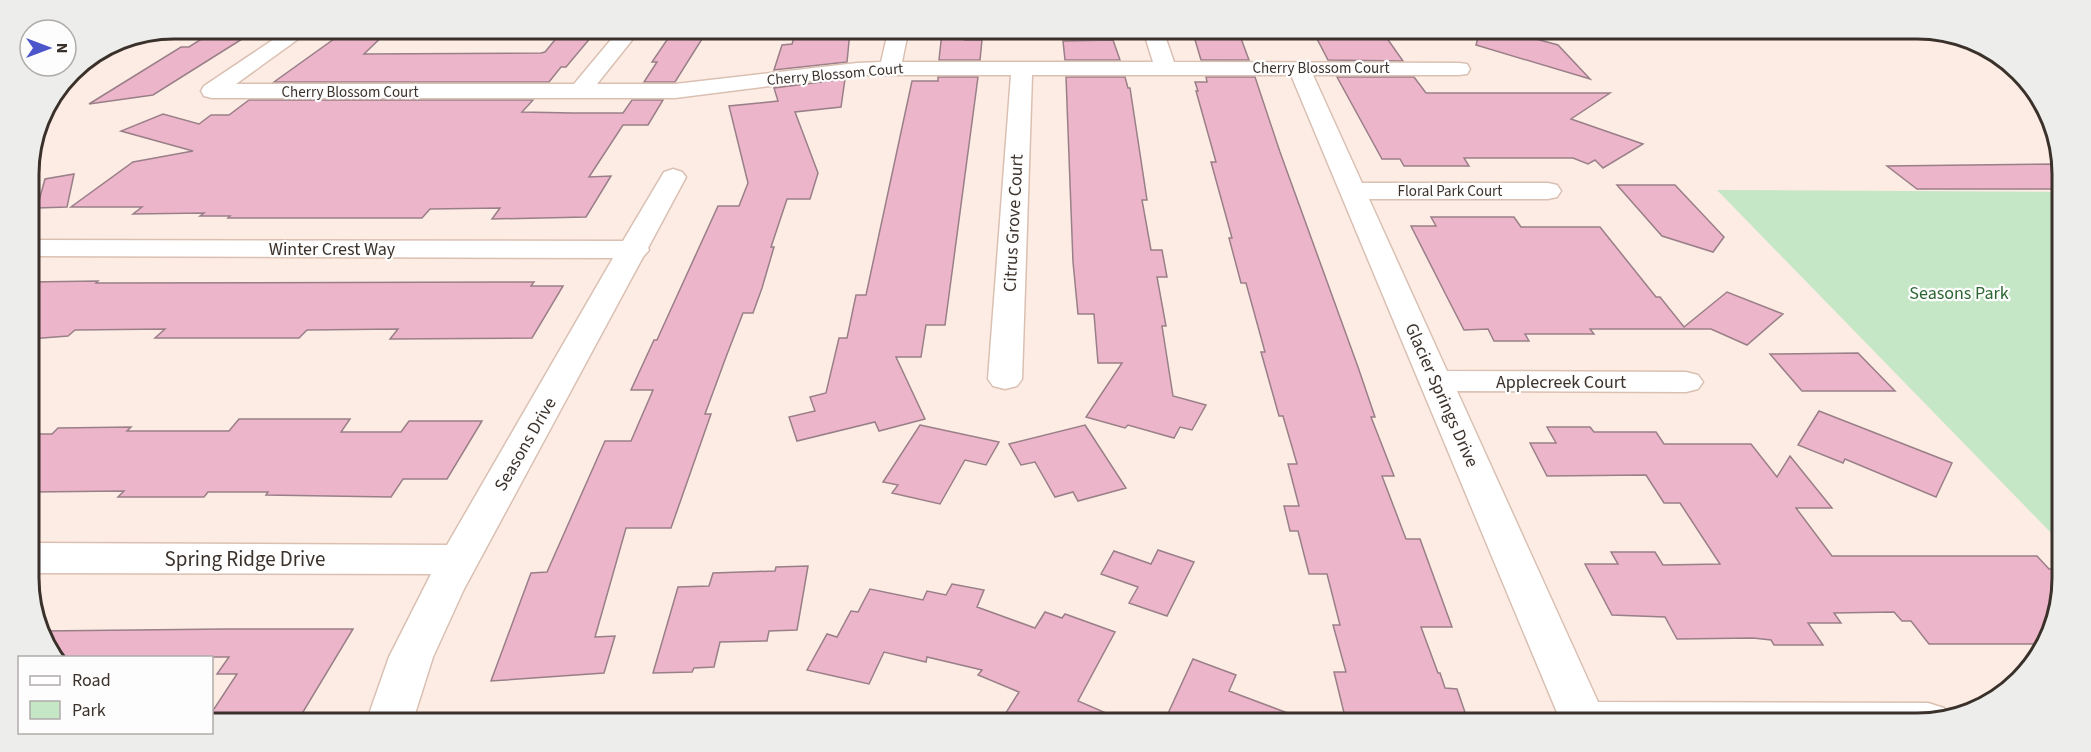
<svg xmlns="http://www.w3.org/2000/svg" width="2091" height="752" font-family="'Source Sans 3',sans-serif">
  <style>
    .green { fill: #c5e7c6 }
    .building { fill: #edb5c9; stroke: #997f88; stroke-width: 1.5 }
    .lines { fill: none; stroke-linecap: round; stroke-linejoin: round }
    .minor-casing { stroke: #dac0b2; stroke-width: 3 }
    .minor { fill: #fff; fill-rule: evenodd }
    .labels { text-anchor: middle; stroke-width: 4.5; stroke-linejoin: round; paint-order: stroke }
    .far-street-label { font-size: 15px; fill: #3b312b; stroke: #fdfdfd }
    .street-label { font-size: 18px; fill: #3b312b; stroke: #fdfdfd }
    .park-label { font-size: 18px; fill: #2e6633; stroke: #fdfdfd }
    .near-street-label { font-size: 21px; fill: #3b312b; stroke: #fdfdfd }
    .rim { fill: none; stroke: #3b312b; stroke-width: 3 }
  </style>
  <rect width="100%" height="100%" fill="#fdece4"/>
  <path class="green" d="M1717 190 2061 192 2056 538Z"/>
  <path class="building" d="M217 29H258L153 95 89 104 181 47H189Z
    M348 29H390L364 54 541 53 545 52 563 30H597L566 67H561L549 82H274Z
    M673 31H707L675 82H644L657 62H652Z
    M796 31H850L847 62 774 70 782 45 792 44Z
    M942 32H965V40H982L980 60H939Z
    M1193 33H1239L1249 60H1201Z
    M1314 33 1384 34 1403 61 1328 60Z
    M1479 34H1518L1558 45 1590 79 1476 45Z
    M1113 40 1120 60H1065L1063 41Z
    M938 77H978L945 325H926L921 357H896L925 419 879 431 875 422 797 441 789 417 815 411 810 397 826 393 839 338H847L856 295H866L912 81H938Z
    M1066 77H1125L1128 88H1130L1147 200H1142L1151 250H1162L1167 277H1157L1166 326H1162L1173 396 1206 405 1192 430 1180 427 1174 438 1128 425 1125 428 1086 417 1122 363H1098L1094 314H1078L1073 262Z
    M1206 77H1255L1280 152 1358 367 1375 417H1371L1394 476H1382L1406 539H1420L1452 627H1421L1438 673H1440L1445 688 1457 689 1468 721H1346L1334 672H1346L1333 625H1340L1327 574H1309L1298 531H1290L1284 506H1299L1288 464H1297L1283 416H1279L1261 352H1265L1246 283H1241L1229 238H1232L1211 162H1216L1196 91H1198L1195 82H1207Z
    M1337 77H1414L1426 93H1610L1571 119 1643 144 1603 168 1595 160 1588 164 1573 158H1464L1469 166H1404L1400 159H1382Z
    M845 79 841 107 795 112 818 173 810 199H787L771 247H774L762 288 753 313H743L726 357 705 414H711L671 528H626L595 637 615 636 604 673 491 681 531 573 547 572 605 441H631L653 390H631L654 340H657L661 331 718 206H739L748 183 729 106 778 101 774 88Z
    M249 100H533L522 112 573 113H623L632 100H663L648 125H623L589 177 611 176 586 217 492 219 500 208 430 209 422 218H228L230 216H200L204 213 133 214 142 207H71L133 162 193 151 121 131 163 114 199 124 211 115H229Z
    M2061 164V189H1917L1887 166Z
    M74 174 67 207 37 208 45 179Z
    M1617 185H1675L1724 237 1713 252 1662 236Z
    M1431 217H1514L1521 227H1600L1656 297H1660L1684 327 1727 292 1783 314 1747 345 1711 329H1590L1594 334H1525L1529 341H1494L1488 329 1464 330 1447 297 1411 226H1436Z
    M98 281 96 283 534 282 531 286H563L532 338 390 339 398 329 307 330 299 338H155L165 329 75 330 68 336 30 339 29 282Z
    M1858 353 1895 391H1802L1770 354Z
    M1819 411 1952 463 1936 497 1845 459 1843 463 1798 445Z
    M239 419H350L341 432H401L409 421H482L447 479H403L391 497 266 495 268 492H208L204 497H118L124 491 31 492 30 434H52L58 428 131 427 127 431H229Z
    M920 425 999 442 986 465 965 460 940 504 892 493 898 485 883 482Z
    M1085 425 1126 488 1078 501 1073 492 1055 497 1035 462 1021 465 1009 444Z
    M1547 427H1590L1594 432H1656L1664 444H1751L1777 477 1790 456 1832 508H1796L1832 556H2037L2049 569H2056L2055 625 2040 644H1929L1911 621H1902L1894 612 1834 613 1841 623H1808L1823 645H1774L1771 640 1753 638 1677 639 1665 617 1612 615 1585 564H1618L1611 552H1655L1663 565 1720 564 1680 503H1664L1646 475 1547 476 1530 443H1556Z
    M1158 550 1194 562 1167 616 1129 603 1138 587 1101 574 1114 551 1151 564Z
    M808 566 797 630 769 631 767 641 720 642 714 667 694 668 692 672 653 673 678 587 709 586 713 573 775 571 776 567Z
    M952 584 984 590 977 607 1035 628 1045 612 1062 618 1065 614 1115 632 1078 701 1122 720 1002 719 1019 692 978 675 982 670 927 657 926 662 884 652 869 684 807 670 827 634 837 637 851 611 858 612 870 589 923 600 927 591 946 595Z
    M226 629H353L300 717 212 716V712L237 674H217L229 657H57L43 631Z
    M1193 659 1236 675 1229 691 1301 718V721L1165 720Z"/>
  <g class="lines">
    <g class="minor-casing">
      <path id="minor" d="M289 29H312L236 84H574L619 30H640L597 84H675L857 63 881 62 888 32H908L902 62H1153L1144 33H1164L1174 62 1459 63 1467 64 1470 69 1467 74 1459 75H1313L1362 183H1548L1557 185 1561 191 1557 197 1548 199H1369L1447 371 1686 372 1698 375 1703 382 1698 389 1686 392 1457 391 1598 702 1928 703 1944 708 1948 715 1926 723 1561 722 1291 75H1032L1022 379 1017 386 1005 389 993 386 988 379 1011 75H857L675 98H212L204 96 201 91 204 86Z
        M673 169 682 172 686 177 648 248 649 250 643 257 464 589 433 657 414 717H368L389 657 431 574 31 573V543L447 545 613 258 29 256V240L623 241 664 172Z"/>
    </g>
    <use href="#minor" class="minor"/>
  </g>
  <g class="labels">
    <g class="far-street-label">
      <text x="1321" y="73">Cherry Blossom Court</text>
      <text transform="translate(835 74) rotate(-5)" y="5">Cherry Blossom Court</text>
      <text x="350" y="97">Cherry Blossom Court</text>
      <text x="1450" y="196">Floral Park Court</text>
    </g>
    <g class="street-label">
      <text transform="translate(1013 223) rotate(-87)" y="6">Citrus Grove Court</text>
      <text x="332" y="255">Winter Crest Way</text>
      <text x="1561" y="388">Applecreek Court</text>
      <text transform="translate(1442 395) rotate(66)" y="6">Glacier Springs Drive</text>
      <text transform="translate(525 444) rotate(-60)" y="6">Seasons Drive</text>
    </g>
    <g class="park-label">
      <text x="1959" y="299">Seasons Park</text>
    </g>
    <g class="near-street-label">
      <text x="245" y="566">Spring Ridge Drive</text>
    </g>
  </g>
  <path d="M0 0H2091V752H0ZM174 39H1917A135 135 0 0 1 2052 174V578A135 135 0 0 1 1917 713H174A135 135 0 0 1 39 578V174A135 135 0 0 1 174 39Z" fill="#ededec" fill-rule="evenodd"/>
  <path class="rim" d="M174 39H1917A135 135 0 0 1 2052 174V578A135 135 0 0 1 1917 713H174A135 135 0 0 1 39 578V174A135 135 0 0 1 174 39Z"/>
  <rect x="18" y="656" width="195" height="78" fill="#fdfdfd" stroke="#afaba9" stroke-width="1.5"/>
  <rect x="30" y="676" width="30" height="9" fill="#ffffff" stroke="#afaba9" stroke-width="1.5"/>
  <text x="72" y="686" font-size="18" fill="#3b312b">Road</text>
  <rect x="30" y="701" width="30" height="18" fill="#c5e7c6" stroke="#afaba9" stroke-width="1.5"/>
  <text x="72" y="716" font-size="18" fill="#3b312b">Park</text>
  <g transform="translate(48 48) rotate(90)"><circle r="28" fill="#fdfdfd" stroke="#afaba9" stroke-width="1.5"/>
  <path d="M0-4.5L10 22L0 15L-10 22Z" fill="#4d55cb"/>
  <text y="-9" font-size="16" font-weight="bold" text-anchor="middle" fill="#3b312b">N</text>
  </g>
</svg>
